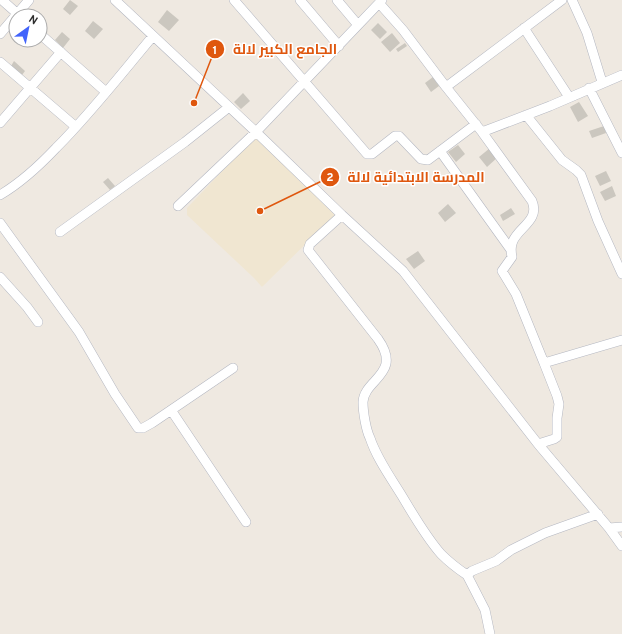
<svg xmlns="http://www.w3.org/2000/svg" width="622" height="634" font-family="Overpass,Cairo,sans-serif">
  <style>
    .education { fill: #f0e6d1 }
    .building { fill: #cbc7bf }
    .lines { fill: none; stroke-linecap: round; stroke-linejoin: round }
    .minor-casing { stroke: #b4b7c1; stroke-width: 10 }
    .minor { stroke: #fff; stroke-width: 9 }
    .leader { fill: none; stroke: #df570e; stroke-width: 1.5 }
    .callout-dot { fill: #df570e; stroke: #fff; stroke-width: 1.5 }
    .mark-label { font-size: 12px; text-anchor: middle; font-weight: bold; fill: #fff }
    .callout-label { font-size: 14px; text-anchor: middle; font-weight: bold; fill: #df570e; stroke: #fff; stroke-width: 3; stroke-linejoin: round; paint-order: stroke }
  </style>
  <rect width="100%" height="100%" fill="#efe9e1"/>
  <path class="education" d="M255 137 335 215 262 287 254 278 187 215V208Z"/>
  <path class="building" d="M70 0 78 6 70 15 63 9Z
    M167 10 179 20 169 31 158 22Z
    M93 21 103 29 94 39 85 31Z
    M378 23 387 32 380 39 371 30Z
    M62 32 70 39 63 48 55 40Z
    M392 33 400 43 390 52 381 42Z
    M405 43 407 46 398 52 396 49Z
    M14 61 25 71 22 75 11 66Z
    M433 77 439 86 431 92 425 83Z
    M243 93 250 101 241 109 234 102Z
    M579 102 588 116 578 122 570 107Z
    M604 126 606 133 592 138 589 131Z
    M458 145 465 154 456 162 448 152Z
    M490 148 498 157 487 167 479 157Z
    M606 171 611 181 600 186 595 176Z
    M108 178 115 186 110 190 103 182Z
    M612 186 616 196 605 201 600 192Z
    M448 204 456 213 445 222 438 213Z
    M511 208 515 214 503 221 500 215Z
    M418 251 425 261 414 269 406 259Z"/>
  <g class="lines">
    <g class="minor-casing">
      <path id="minor" d="M2 0 20 16
        M115 0 256 132 342 215 403 271 538 444 609 528 622 546
        M234 0 367 154H372L395 136H399L421 159 428 160 476 124
        M300 0 339 46
        M337 0 358 25
        M572 0 587 33 602 82
        M379 3 403 30 446 87 482 132 532 201C540 220 519 227 513 241 510 247 511 252 512 257L502 271 516 294 544 363 622 340
        M524 28 569 97
        M0 34 29 0
        M40 34 106 92
        M0 62 76 127
        M446 87 562 0
        M589 88 622 153
        M526 115 562 160 576 170 581 175 598 221 622 274
        M0 123 61 52
        M482 132 550 106 622 75
        M440 151 511 250
        M0 195C22 182 39 166 56 148 91 113 121 74 153 36
        M178 206 256 132 382 0
        M342 215 310 244 308 250 378 339C403 374 364 379 363 402 363 412 366 430 370 438 377 459 391 478 402 496 414 516 426 537 441 554 449 562 458 569 467 575
        M0 223 79 332 115 394 138 428H143L152 423 233 368
        M60 232 185 142 229 107
        M0 277 27 307 38 322
        M171 410 246 522
        M538 444 554 439 557 437V418L559 404 557 396 544 363
        M609 528 622 527
        M490 634 485 610 467 575 472 571 496 561 511 550 545 533 598 514"/>
    </g>
    <use href="#minor" class="minor"/>
  </g>
  <path class="leader" d="M194 103L215 49M260 211L330 177"/>
  <g class="callout-dot">
    <circle cx="194" cy="103" r="4"/>
    <circle cx="260" cy="211" r="4"/>
    <circle cx="215" cy="49" r="10"/>
    <circle cx="330" cy="177" r="10"/>
  </g>
  <g class="mark-label">
    <text x="215" y="54">1</text>
    <text x="330" y="181">2</text>
  </g>
  <g class="callout-label">
    <text x="285" y="54">الجامع الكبير لالة</text>
    <text x="416" y="182">المدرسة الابتدائية لالة</text>
  </g>
  <g transform="translate(28 28) rotate(33)"><circle r="19" fill="#ffffff" stroke="#ababab"/>
  <path d="M0-3L7 15L0 10L-7 15Z" fill="#4264fb"/>
  <text y="-6" font-size="11" font-weight="bold" text-anchor="middle" fill="#2e2e2e">N</text>
  </g>
</svg>
